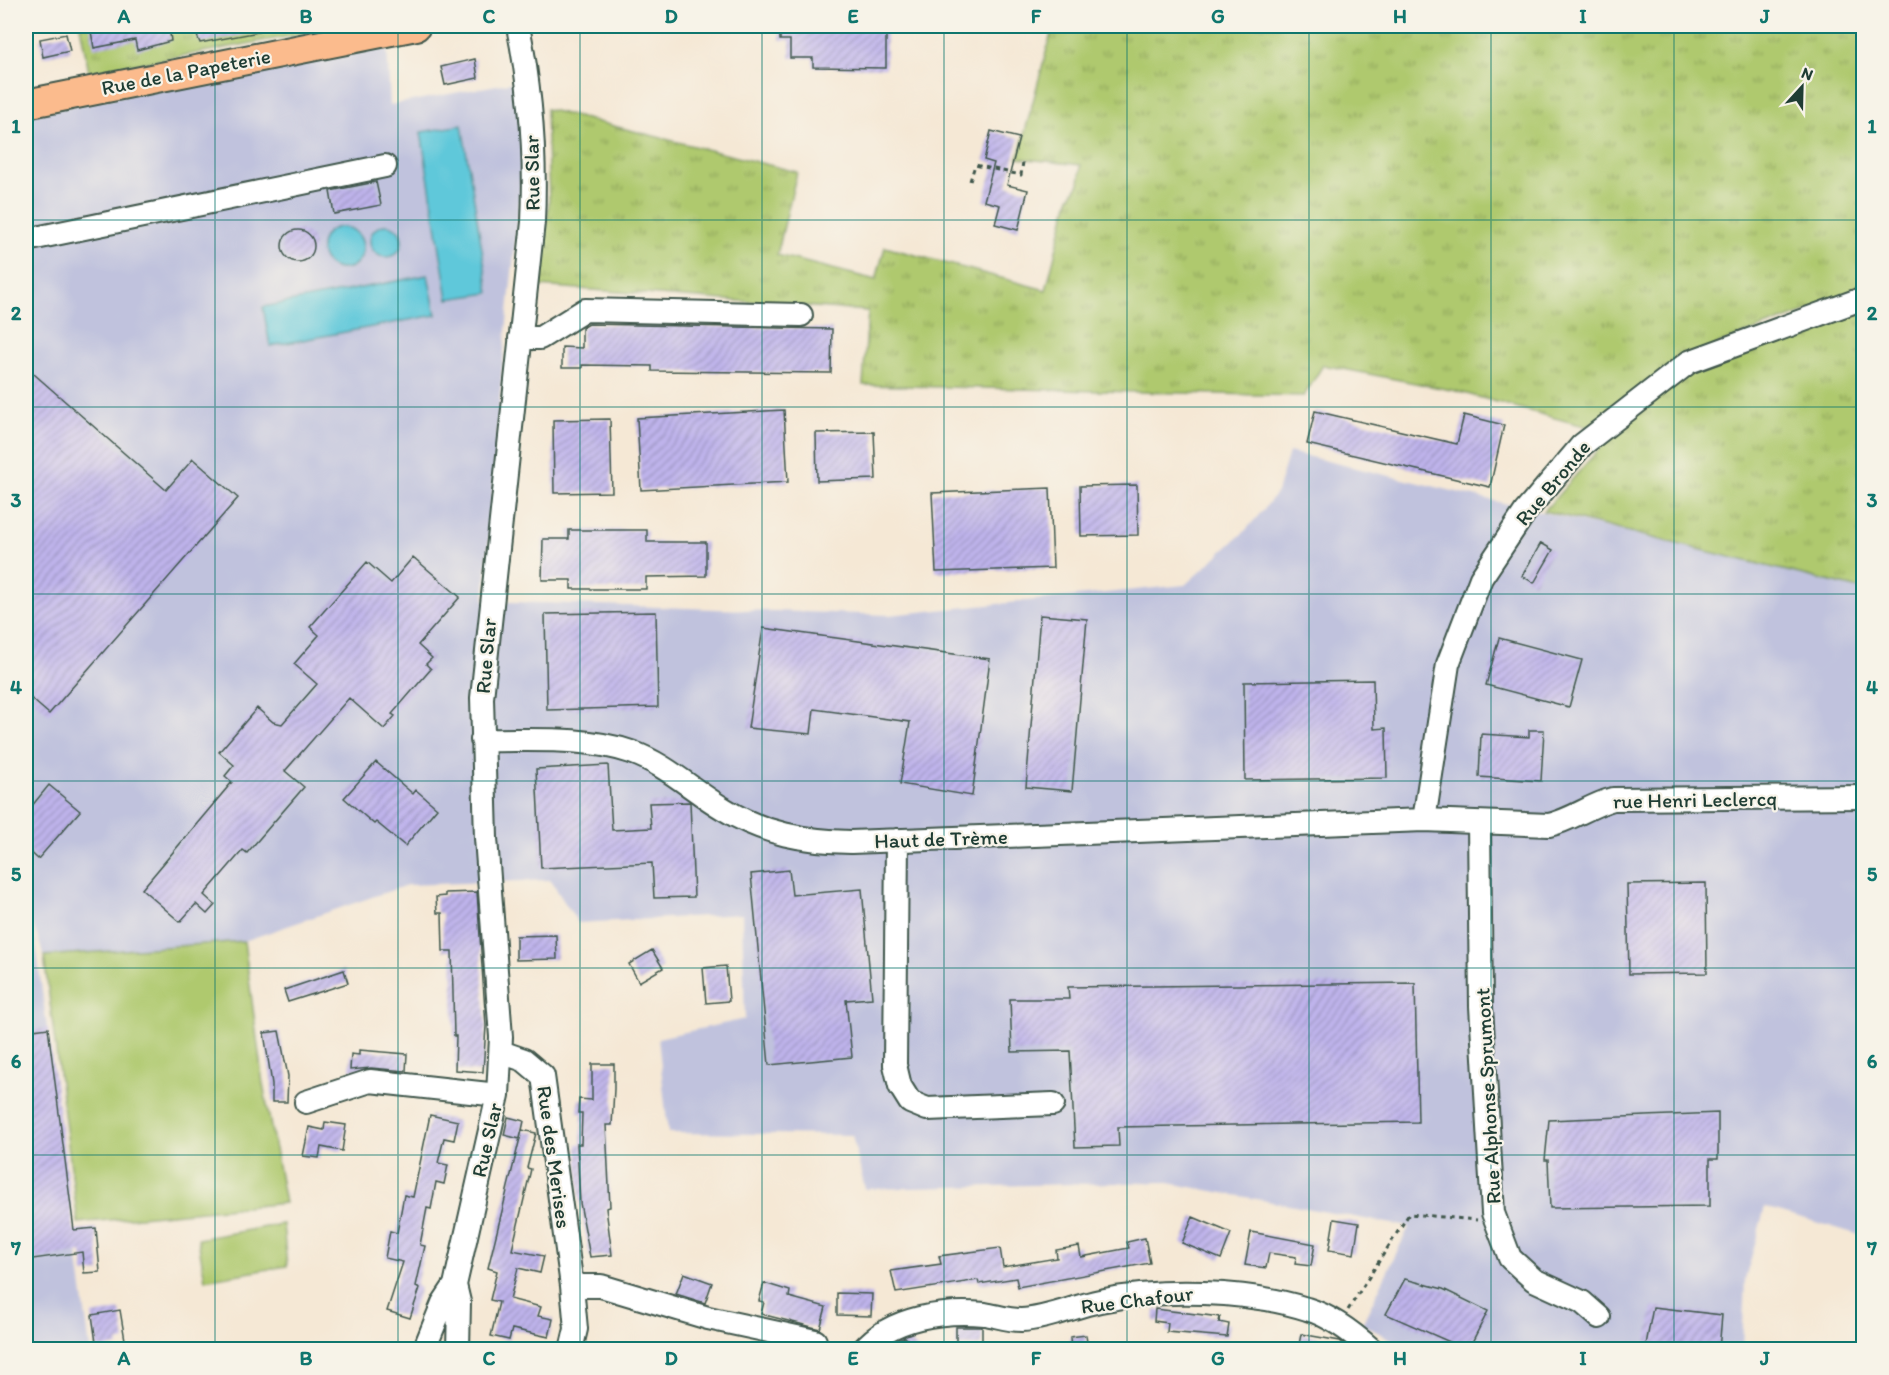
<svg xmlns="http://www.w3.org/2000/svg" width="1889" height="1375" font-family="Itim,sans-serif">
  <style>
    .industrial { fill: #c0c2dd }
    .grass { fill: url(#grass-tufts); stroke: #678351; stroke-width: 1.5 }
    .park { fill: #afc96e; stroke: #678351; stroke-width: 1.5 }
    .water { fill: #5fc8da; stroke: #3f8287; stroke-width: 1.5 }
    .building { fill: url(#building-hatch) }
    .lines { fill: none; stroke-linecap: round; stroke-linejoin: round }
    .minor-casing { stroke: #3f574c; stroke-width: 26 }
    .major-casing { stroke: #3f574c; stroke-width: 32 }
    .path { stroke: #3f574c; stroke-width: 3; stroke-dasharray: 4.5 4.5; stroke-linecap: butt }
    .minor { stroke: #fff; stroke-width: 22 }
    .major { stroke: #fbbb8d; stroke-width: 28 }
    .grid { fill: none; stroke: #0f766e; stroke-width: 1.5; stroke-opacity: 0.55 }
    .labels { text-anchor: middle; stroke-width: 4.5; stroke-linejoin: round; paint-order: stroke }
    .street-label { font-size: 21px; fill: #1f3d34; stroke: #f7f3e8 }
    .neatline { fill: none; stroke: #0f766e; stroke-width: 2 }
    .grid-label { font-size: 20px; text-anchor: middle; font-weight: bold; fill: #0f766e }
  </style>
  <defs>
    <pattern id="grass-tufts" width="24" height="20" patternUnits="userSpaceOnUse" patternTransform="scale(1.5)"><rect width="24" height="20" fill="#afc96e"/><path d="M3 7l-1-3M5 7V3M7 7l1-3M15 17l-1-3M17 17v-4M19 17l1-3" fill="none" stroke="#8ea45b"/></pattern>
    <pattern id="building-hatch" width="6" height="6" patternUnits="userSpaceOnUse" patternTransform="scale(1.5)"><rect width="6" height="6" fill="#bfb4ec"/><path d="M-1 1l2-2M0 6l6-6M5 7l2-2" fill="none" stroke="#9b94c0"/></pattern>
  </defs>
  <rect width="100%" height="100%" fill="#f7f3e8"/>
  <filter id="ink" filterUnits="userSpaceOnUse"><feTurbulence type="fractalNoise" baseFrequency=".0167" numOctaves="2"/><feDisplacementMap in="SourceGraphic" scale="12" xChannelSelector="R" yChannelSelector="G"/><feConvolveMatrix kernelMatrix="1 2 1 2 8 2 1 2 1" color-interpolation-filters="sRGB"/></filter>
  <filter id="wash" filterUnits="userSpaceOnUse"><feTurbulence type="fractalNoise" baseFrequency=".008" numOctaves="4" result="noise"/><feDisplacementMap in="SourceGraphic" scale="24" xChannelSelector="R" yChannelSelector="G"/><feGaussianBlur stdDeviation="1.35" result="paint"/><feColorMatrix in="noise" values="0 0 0 0 0 0 0 0 0 0 0 0 0 0 0 0 0 1.4 0 .05"/><feComposite in="paint" operator="in"/></filter>
  <g filter="url(#wash)">
    <rect width="100%" height="100%" fill="#f5e8d5"/>
    <path class="industrial" d="M387 43 390 105 513 82 525 148 502 370 484 601 889 615 1185 585 1245 531 1264 509 1277 492 1289 452 1860 588 1863 580V1236L1765 1207 1745 1280 1742 1349H1410L1362 1324 1409 1227 1163 1182 865 1189 852 1135 668 1133 658 1038 745 1019 742 914 578 923 550 880 407 885 244 941 44 956 33 923 90 1349H26V115Z"/>
    <path class="grass" d="M80 26H345L89 73Z
      M1053 26H1863V291L1721 343 1595 429 1456 391 1323 365 1304 396 863 385 868 311 540 286 549 202 546 109 797 172 777 255 876 280 885 247 1046 290 1069 199 1079 184 1081 165 1018 158Z
      M1863 303 1864 580 1860 589 1544 511 1614 432 1690 373Z"/>
    <path class="park" d="M244 941 263 1084 285 1203 78 1223 44 956Z
      M283 1224 287 1266 205 1280 198 1239Z"/>
    <path class="water" d="M462 125 489 293 448 299 421 132Z
      M370 241a16 16 0 1 1 32 0a16 16 0 1 1-32 0Z
      M321 248a21 21 0 1 1 42 0a21 21 0 1 1-42 0Z
      M428 275 436 315 270 346 263 307Z"/>
    <g id="blocks">
      <path class="building" d="M90 26H169L171 41 137 50 135 40 94 48Z
        M193 26H258L259 32 200 43Z
        M780 26H886V68L813 67V58H790V40H780Z
        M66 34 70 51 43 57 40 39Z
        M475 59 478 78 445 85 441 67Z
        M991 131 1019 138 1007 185 1028 190 1018 230 995 224 1000 205 984 201 994 163 984 160Z
        M376 182 381 205 334 214 330 191Z
        M282 246a16 16 0 1 1 32 0a16 16 0 1 1-32 0Z
        M589 324 832 329 831 373 652 371V366L582 365V368H562V347L582 348V328Z
        M26 367 166 490 193 459 238 498 49 714 26 694Z
        M784 410 788 482 641 490 637 418Z
        M1315 411 1457 444 1464 415 1504 425 1490 487 1307 444Z
        M610 419 612 492 554 493 553 420Z
        M874 432 876 479 817 481 816 433Z
        M1137 485 1138 535 1081 536 1080 486Z
        M1050 488 1053 568 936 572 932 493Z
        M569 530H647V542H706V576L646 577V589H571V580H542L543 539H569Z
        M1541 543 1553 550 1534 583 1522 576Z
        M413 557 460 597 418 645 432 658 426 664 431 669 392 714 395 716 384 729 349 698 285 771 304 787 247 853 243 850 204 895 215 905 207 914 196 904 180 922 142 889 232 782 225 776 234 765 219 752 257 708 273 722 282 724 317 684 294 664 319 635 310 627 367 562 391 583Z
        M656 612 658 707 547 710 545 614Z
        M1040 615 1087 619 1072 791 1026 787Z
        M763 628 990 659 972 796 900 784 910 722 814 709 811 734 748 728Z
        M1499 638 1582 660 1569 707 1486 685Z
        M1373 680 1374 729 1386 728 1387 778 1245 780 1244 682Z
        M1529 730H1544L1541 781 1479 777 1481 734 1529 737Z
        M376 762 413 794 416 790 437 808 405 846 376 822 374 824 344 798Z
        M608 765 612 830 651 828 649 803 690 802 694 897 654 898 652 863 541 868 536 769Z
        M49 785 80 811 38 859 26 848V813Z
        M789 870 792 895 862 889 872 998 846 1000 852 1057 769 1065 751 874Z
        M1706 883 1707 973 1629 974 1627 884Z
        M477 892 486 1026 483 1072 455 1070 456 1036H454L452 951H443L442 913H437L436 897 445 896V893Z
        M556 935 557 959 516 960V936Z
        M652 950 663 968 639 982 629 964Z
        M726 966 729 1001 706 1003 703 968Z
        M344 970 348 983 288 1002 284 990Z
        M1415 983 1418 1122 1118 1127 1119 1146 1075 1147 1070 1051 1012 1052 1010 999H1069L1068 987Z
        M48 1028 74 1230 96 1228 100 1272 84 1273 82 1252 26 1260V1031Z
        M279 1031 288 1076 287 1102H272V1084L264 1033Z
        M359 1050 407 1054 406 1071 371 1068 350 1070 351 1054 359 1055Z
        M592 1064H614V1089L612 1125H606L610 1207 606 1208 612 1255 590 1257 580 1203 577 1144H581L582 1113H578L579 1099 592 1100Z
        M1718 1113V1159H1710V1206L1550 1208 1548 1160H1545L1549 1120Z
        M430 1115 458 1121 454 1140 444 1138 438 1163 448 1165 444 1184 436 1182 431 1209 427 1208 420 1245 425 1246 416 1286 420 1288 410 1318 387 1311 403 1262 385 1258 390 1231 397 1233 404 1195 413 1197Z
        M508 1117 524 1121 520 1139 504 1135Z
        M325 1122 346 1125 342 1151 321 1147 319 1158 303 1156 309 1127 324 1130Z
        M522 1130 536 1133 527 1168 531 1169 512 1250 544 1256 540 1273 518 1268 510 1299 541 1307 538 1316 553 1319 549 1337 512 1329 509 1340 491 1336 499 1302 490 1300 497 1271 488 1268Z
        M1193 1217 1231 1233 1221 1259 1182 1243Z
        M1334 1219 1359 1223 1354 1254 1329 1250Z
        M1251 1232 1315 1244 1311 1266 1295 1264 1296 1257 1269 1253 1266 1268 1245 1265Z
        M1145 1238 1150 1263 1018 1287 1016 1278 979 1284 978 1280 896 1293 891 1271 941 1264 939 1256 1000 1248 1003 1267 1057 1258 1056 1250 1079 1246 1081 1257 1129 1248 1127 1242Z
        M684 1273 712 1283 705 1303 676 1294Z
        M1405 1279 1443 1289 1488 1311 1468 1350 1386 1314Z
        M764 1283 790 1291 789 1297 826 1307 820 1329 761 1314 764 1302 759 1301Z
        M837 1293 872 1294 871 1316 837 1315Z
        M1653 1307 1722 1315 1719 1350H1645Z
        M1155 1309 1220 1317 1219 1322 1229 1324 1227 1337 1167 1332 1168 1323 1154 1321Z
        M120 1310 125 1340 117 1342 118 1346 97 1349 92 1315Z
        M956 1327H982V1345L956 1346Z
        M1301 1334 1340 1341 1350 1350H1298Z
        M1086 1335 1088 1350H1071L1070 1337Z
        M905 1337 919 1350H886L895 1342Z"/>
    </g>
  </g>
  <g filter="url(#ink)">
    <use href="#blocks" fill-opacity="0" stroke="#3f574c" stroke-width="1.5"/>
    <g class="lines">
      <g class="minor-casing">
        <path id="minor" d="M26 240 385 166
          M520 338H540L585 310 801 315
          M482 740C531 741 583 736 631 752 666 764 693 791 724 809 764 834 805 841 851 842L1424 820 1549 825C1572 820 1590 805 1613 799L1864 797
          M1424 820 1448 664 1481 578 1525 512 1582 445 1689 362 1864 298
          M1479 824 1481 1006 1493 1213 1510 1258 1534 1280 1582 1302 1599 1317
          M897 840 895 1065 900 1086 910 1102 927 1109 1053 1104
          M501 1052 524 1060 543 1076 572 1286 576 1329 571 1350
          M306 1102 370 1081 498 1095
          M455 1285 459 1302 458 1350
          M572 1286H601L708 1318 815 1341
          M424 1350 443 1303 455 1285 498 1095 501 1037 486 838 482 698 533 222C536 156 531 91 518 26
          M863 1350C891 1317 944 1310 985 1314 997 1316 1008 1320 1021 1320 1047 1319 1075 1306 1100 1301 1160 1288 1248 1290 1307 1309 1331 1316 1353 1333 1372 1350"/>
      </g>
      <g class="major-casing">
        <path id="major" d="M26 104 416 26"/>
      </g>
      <path class="path" d="M970 181 975 165 1021 175 1023 162
        M1348 1310 1409 1214 1477 1220"/>
      <use href="#minor" class="minor"/>
      <use href="#major" class="major"/>
    </g>
  </g>
  <path class="grid" d="M215 26V1350M398 26V1350M580 26V1350M762 26V1350M944 26V1350M1127 26V1350M1309 26V1350M1491 26V1350M1674 26V1350M26 220H1864M26 407H1864M26 594H1864M26 781H1864M26 968H1864M26 1155H1864"/>
  <g class="labels">
    <g class="street-label">
      <text transform="translate(186 72) rotate(-11)" y="7">Rue de la Papeterie</text>
      <text transform="translate(532 173) rotate(-91)" y="7">Rue Slar</text>
      <text transform="translate(1553 483) rotate(-50)" y="7">Rue Bronde</text>
      <text transform="translate(486 656) rotate(-85)" y="7">Rue Slar</text>
      <text transform="translate(1695 800) rotate(-1)" y="7">rue Henri Leclercq</text>
      <text transform="translate(941 839) rotate(-2)" y="7">Haut de Trème</text>
      <text transform="translate(1488 1096) rotate(-93)" y="7">Rue Alphonse Sprumont</text>
      <text transform="translate(487 1140) rotate(-77)" y="7">Rue Slar</text>
      <text transform="translate(554 1157) rotate(82)" y="7">Rue des Merises</text>
      <text transform="translate(1137 1300) rotate(-7)" y="7">Rue Chafour</text>
    </g>
  </g>
  <rect width="1889" height="1375" fill="none" stroke="#f7f3e8" stroke-width="66"/>
  <g transform="translate(1802 87) rotate(22)" stroke="#f7f3e8" stroke-width="4.5" paint-order="stroke">
  <path d="M0-4.5L10 22L0 15L-10 22Z" fill="#1f3d34"/>
  <text y="-9" font-size="16" font-weight="bold" text-anchor="middle" fill="#1f3d34">N</text>
  </g>
  <rect x="33" y="33" width="1823" height="1309" class="neatline"/>
  <g class="grid-label">
    <text x="124" y="23">A</text>
    <text x="306" y="23">B</text>
    <text x="489" y="23">C</text>
    <text x="671" y="23">D</text>
    <text x="853" y="23">E</text>
    <text x="1036" y="23">F</text>
    <text x="1218" y="23">G</text>
    <text x="1400" y="23">H</text>
    <text x="1583" y="23">I</text>
    <text x="1765" y="23">J</text>
    <text x="16" y="133">1</text>
    <text x="1872" y="133">1</text>
    <text x="16" y="320">2</text>
    <text x="1872" y="320">2</text>
    <text x="16" y="507">3</text>
    <text x="1872" y="507">3</text>
    <text x="16" y="694">4</text>
    <text x="1872" y="694">4</text>
    <text x="16" y="881">5</text>
    <text x="1872" y="881">5</text>
    <text x="16" y="1068">6</text>
    <text x="1872" y="1068">6</text>
    <text x="16" y="1255">7</text>
    <text x="1872" y="1255">7</text>
    <text x="124" y="1365">A</text>
    <text x="306" y="1365">B</text>
    <text x="489" y="1365">C</text>
    <text x="671" y="1365">D</text>
    <text x="853" y="1365">E</text>
    <text x="1036" y="1365">F</text>
    <text x="1218" y="1365">G</text>
    <text x="1400" y="1365">H</text>
    <text x="1583" y="1365">I</text>
    <text x="1765" y="1365">J</text>
  </g>
</svg>
